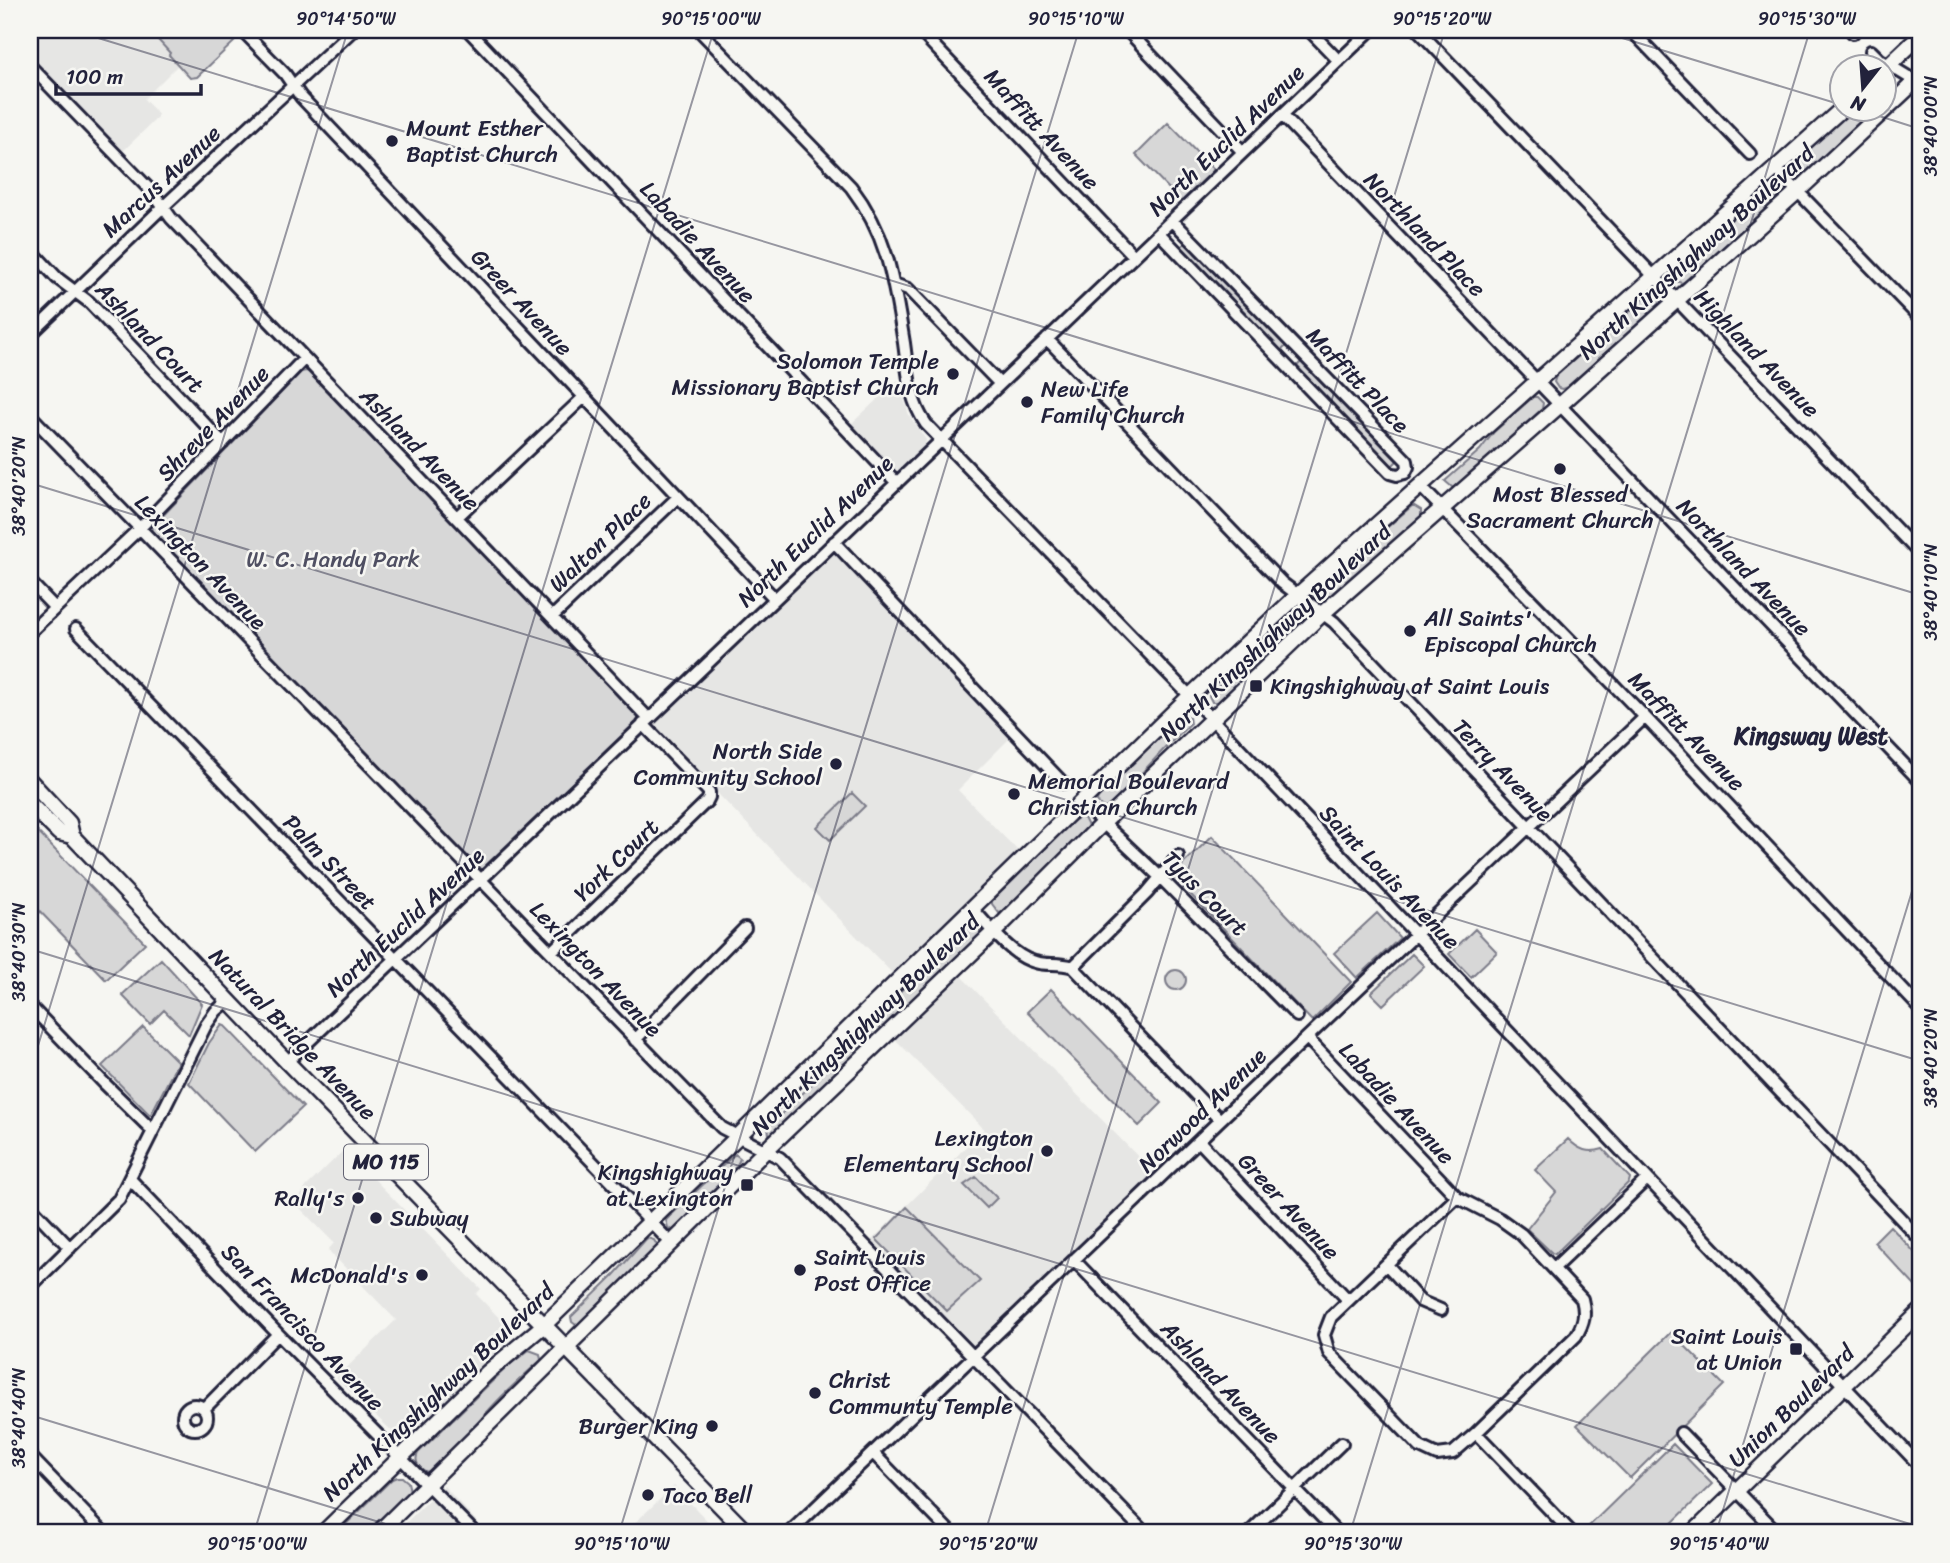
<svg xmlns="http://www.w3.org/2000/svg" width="1950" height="1563" font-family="Sriracha,sans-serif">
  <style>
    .built { fill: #e6e6e4 }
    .green { fill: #d7d7d7; stroke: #7c7c89; stroke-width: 2 }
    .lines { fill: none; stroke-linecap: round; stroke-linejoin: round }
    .minor-casing { stroke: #22223b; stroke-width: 16 }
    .major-casing { stroke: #22223b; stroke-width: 19 }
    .minor { stroke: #f6f6f2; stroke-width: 10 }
    .major { stroke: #f6f6f2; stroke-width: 14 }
    .ticks { fill: none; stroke: #22223b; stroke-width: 2; stroke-opacity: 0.45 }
    .poi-dot { fill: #22223b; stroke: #f6f6f2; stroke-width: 2.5 }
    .labels { text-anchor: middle; stroke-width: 5; stroke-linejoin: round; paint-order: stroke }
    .shield { fill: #f6f6f2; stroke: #626272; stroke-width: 2 }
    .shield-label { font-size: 21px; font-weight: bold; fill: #22223b }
    .poi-label { font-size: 23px; fill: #22223b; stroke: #f6f6f2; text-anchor: start }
    .street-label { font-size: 23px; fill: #22223b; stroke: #f6f6f2 }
    .park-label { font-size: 23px; fill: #4f4f62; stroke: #f6f6f2 }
    .neighbourhood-label { font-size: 24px; font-weight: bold; fill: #22223b; stroke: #f6f6f2 }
    .neatline { fill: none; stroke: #22223b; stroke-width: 2.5 }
    .ticks-label { font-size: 18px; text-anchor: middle; fill: #22223b }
  </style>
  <rect width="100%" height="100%" fill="#f6f6f2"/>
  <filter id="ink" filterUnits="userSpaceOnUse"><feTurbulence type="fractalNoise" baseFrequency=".0143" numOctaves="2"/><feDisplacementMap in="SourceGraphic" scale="14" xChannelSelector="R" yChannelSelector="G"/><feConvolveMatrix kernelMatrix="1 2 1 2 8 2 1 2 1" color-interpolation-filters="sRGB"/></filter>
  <g filter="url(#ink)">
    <path class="built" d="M30 30H233L240 37 197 77 190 78 178 65 144 99 158 114 156 119 122 152 30 58Z
      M898 380 909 415 926 440 924 447 901 469 899 470 892 468 851 424Z
      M831 554H836L1011 737 958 790 1020 853 894 975 654 728 656 721Z
      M960 975 1155 1174 974 1345 871 1241 984 1129 895 1039Z
      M345 1149 481 1289 476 1294 505 1324 498 1330 506 1341 412 1438 394 1433 336 1378 396 1320 328 1250 334 1243 296 1204 306 1187Z
      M444 1486 487 1533H395Z
      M674 1486 719 1533H624Z"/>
    <path class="green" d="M149 30H223L234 42 197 77 190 78 169 55 170 53Z
      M1852 109H1876L1799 178 1789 166Z
      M1168 123 1214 170 1182 202 1136 155Z
      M1767 188 1774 192 1775 199 1774 201 1686 281 1682 283 1675 281 1672 275 1673 271Z
      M1186 242 1286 346 1280 352 1180 248Z
      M1652 292 1659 294 1661 304 1567 387 1562 389 1558 388 1554 382 1556 376Z
      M1301 362 1397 461 1391 467 1295 368Z
      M306 371 310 372 638 717V720L482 869H479L151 532 152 527 301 372Z
      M1533 397H1537L1543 403 1542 409 1453 488 1445 481 1480 450 1494 432Z
      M1413 505 1421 510V517L1325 601H1318L1314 596 1315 590Z
      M1295 610 1303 614 1304 620 1299 625 1218 702H1212L1209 696 1250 655 1262 641Z
      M1185 715 1189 717 1190 724 1165 748 1109 808C1102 809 1101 806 1097 801L1098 797 1181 716Z
      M852 793 865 806 830 840 817 827Z
      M1079 818H1084L1088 826 1086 830 1003 912 999 913 992 904V901L1074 820Z
      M30 824 145 943 106 980 30 901Z
      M1212 836 1351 982 1312 1021 1172 875Z
      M1377 913 1400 938 1357 978 1334 953Z
      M970 923H974L980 929V935L780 1130 771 1135 769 1134 768 1127 770 1125 811 1085 827 1063Z
      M1475 929 1497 952 1471 977 1449 954Z
      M1412 954 1424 966 1383 1005 1371 993Z
      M161 959 202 1004 189 1035 164 1010 150 1024 122 995Z
      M1166 980a10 10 0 1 1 20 0a10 10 0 1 1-20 0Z
      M1051 989 1162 1103 1139 1126 1027 1012Z
      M222 1025 225 1026 303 1107 255 1152 189 1083 209 1043Z
      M143 1027 178 1062 151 1114 150 1115 102 1066Z
      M1568 1139C1579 1150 1588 1154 1603 1149L1630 1178 1629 1182 1555 1254 1552 1253 1527 1229 1556 1192 1535 1170Z
      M735 1154 740 1158C736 1173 715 1187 704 1198L703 1201 678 1229 672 1230 668 1228 666 1220Z
      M976 1177 997 1198 987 1208 964 1185Z
      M907 1207 980 1281 947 1311 876 1239Z
      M1890 1226 1920 1258V1280L1915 1286 1874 1242Z
      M647 1238 654 1240 658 1247 656 1251 581 1325H576L572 1322 571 1317 614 1275Z
      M1671 1332 1724 1385 1630 1478 1577 1425Z
      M529 1350 540 1354 541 1360C523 1376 505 1392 489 1410 473 1426 447 1464 427 1472 418 1468 414 1461 418 1453L508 1366Z
      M1673 1444 1712 1484 1662 1533H1586L1584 1531Z
      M397 1477H402L408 1482 410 1491 368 1533H337L392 1479Z"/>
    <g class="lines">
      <g class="minor-casing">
        <path id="minor" d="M242 30 285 74 301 97 775 599
          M468 30 897 483
          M699 30 851 187C889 237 894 283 904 343 908 372 909 400 926 424L1190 696 1920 1466
          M919 30 1134 256
          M1127 30 1243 152
          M1309 30 1339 61
          M1418 30 1920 554
          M1631 30 1750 154
          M1851 30 1853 33
          M1871 51 1879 59 1920 84
          M30 66 154 194 171 218 649 719
          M1282 115 1920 781
          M1776 169 1920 318
          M1159 233 1390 473 1397 475 1405 473 1408 467 1407 461 1172 220
          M30 249 57 278 89 302 223 443
          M894 284 908 289 1000 384
          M30 335 163 207 353 30
          M1047 339 1282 583 1334 622 1920 1239
          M30 415 675 1080 722 1128 780 1158 1145 1533
          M1420 486 1645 717 1920 1008
          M457 517 583 398
          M834 542 1063 783
          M30 582 55 608
          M552 617 678 497
          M76 629 672 1244
          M30 632 139 529 304 359
          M1082 803 1160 877 1297 1016
          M973 909C988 926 1013 957 1035 962 1048 966 1058 962 1073 967L1220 1120
          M551 952 707 801 709 797V792L643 724
          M1073 967 1147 893 1178 856
          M30 1006 105 1084 153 1131
          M1307 1038 1457 1197 1500 1219 1521 1234 1582 1299C1586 1314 1584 1323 1576 1336L1476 1433 1453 1453 1437 1455 1420 1447 1329 1353 1324 1335 1331 1317 1457 1197
          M635 1040 745 928
          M287 1062 469 889 486 875 1371 30
          M1199 1141 1348 1300
          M130 1179 278 1334 475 1533
          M30 1206 70 1248
          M1075 1261 1337 1533
          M1387 1265 1420 1301 1441 1310
          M1554 1268 1647 1179
          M30 1287 119 1199 206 1025 216 1011 229 1000
          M183 1417a12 12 0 1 1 24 0a12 12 0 1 1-24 0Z
          M204 1409 278 1334
          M1476 1433 1572 1533
          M1681 1433 1778 1533
          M873 1453 951 1533
          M30 1456 104 1533
          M789 1533 1220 1120 1645 717
          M1249 1533 1342 1443"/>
      </g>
      <g class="major-casing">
        <path id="major" d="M1884 70 1920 36
          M30 781 69 823 72 836 287 1062 747 1533
          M30 804 59 833 72 836
          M323 1533 488 1372 544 1325 612 1259 1190 696 1298 595 1843 108
          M378 1533 766 1150 994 932 1103 823 1323 613 1560 405 1798 191 1920 77
          M1693 1533 1920 1312"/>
      </g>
      <use href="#minor" class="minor"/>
      <use href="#major" class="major"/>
    </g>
  </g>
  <path class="ticks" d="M72 30 1920 595M1596 30 1842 105M1854 108 1920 129M30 483 1920 1061M30 949 1920 1527M30 1072 348 30M30 1415 415 1533M254 1533 714 30M619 1533 1079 30M985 1533 1445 30M1350 1533 1810 30M1716 1533 1920 865"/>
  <g class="poi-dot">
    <circle cx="392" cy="141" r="7"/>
    <circle cx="953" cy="374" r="7"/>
    <circle cx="1027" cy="402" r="7"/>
    <circle cx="1560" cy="469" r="7"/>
    <circle cx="1410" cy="631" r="7"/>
    <rect x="1249" y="679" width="14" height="14" rx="3.5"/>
    <circle cx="836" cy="764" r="7"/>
    <circle cx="1014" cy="794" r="7"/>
    <circle cx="1047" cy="1151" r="7"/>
    <rect x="740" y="1178" width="14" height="14" rx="3.5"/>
    <circle cx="358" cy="1198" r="7"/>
    <circle cx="376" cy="1218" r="7"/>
    <circle cx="800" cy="1270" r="7"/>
    <circle cx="422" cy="1275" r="7"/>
    <rect x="1789" y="1342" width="14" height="14" rx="3.5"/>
    <circle cx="815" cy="1393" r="7"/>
    <circle cx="712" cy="1426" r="7"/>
    <circle cx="648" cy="1495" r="7"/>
  </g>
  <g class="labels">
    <rect class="shield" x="344" y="1144.5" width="84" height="35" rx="5"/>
    <g class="shield-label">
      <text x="386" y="1169">MO 115</text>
    </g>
    <g class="poi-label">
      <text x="406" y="136">Mount Esther<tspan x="406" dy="26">Baptist Church</tspan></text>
      <text x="939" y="369" text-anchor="end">Solomon Temple<tspan x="939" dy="26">Missionary Baptist Church</tspan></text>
      <text x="1041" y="397">New Life<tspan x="1041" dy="26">Family Church</tspan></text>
      <text x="1560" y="502" text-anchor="middle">Most Blessed<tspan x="1560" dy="26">Sacrament Church</tspan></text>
      <text x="1424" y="626">All Saints'<tspan x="1424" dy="26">Episcopal Church</tspan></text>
      <text x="1270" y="694">Kingshighway at Saint Louis</text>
      <text x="822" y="759" text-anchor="end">North Side<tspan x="822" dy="26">Community School</tspan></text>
      <text x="1028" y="789">Memorial Boulevard<tspan x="1028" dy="26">Christian Church</tspan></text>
      <text x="1033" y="1146" text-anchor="end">Lexington<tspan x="1033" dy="26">Elementary School</tspan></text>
      <text x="733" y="1180" text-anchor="end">Kingshighway<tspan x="733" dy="26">at Lexington</tspan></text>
      <text x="344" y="1206" text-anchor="end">Rally's</text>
      <text x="390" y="1226">Subway</text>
      <text x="814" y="1265">Saint Louis<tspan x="814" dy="26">Post Office</tspan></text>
      <text x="408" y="1283" text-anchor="end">McDonald's</text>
      <text x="1782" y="1344" text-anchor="end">Saint Louis<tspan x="1782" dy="26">at Union</tspan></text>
      <text x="829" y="1388">Christ<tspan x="829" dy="26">Communty Temple</tspan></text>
      <text x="698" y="1434" text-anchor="end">Burger King</text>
      <text x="662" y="1503">Taco Bell</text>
    </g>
    <g class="street-label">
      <text transform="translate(1042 129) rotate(47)" y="8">Maffitt Avenue</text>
      <text transform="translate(1226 140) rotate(-44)" y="8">North Euclid Avenue</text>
      <text transform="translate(161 181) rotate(-43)" y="8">Marcus Avenue</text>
      <text transform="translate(1425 234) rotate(46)" y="8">Northland Place</text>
      <text transform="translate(698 242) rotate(47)" y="8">Labadie Avenue</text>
      <text transform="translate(1696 252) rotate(-42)" y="8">North Kingshighway Boulevard</text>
      <text transform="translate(522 302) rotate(47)" y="8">Greer Avenue</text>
      <text transform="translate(150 337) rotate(46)" y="8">Ashland Court</text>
      <text transform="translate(1757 353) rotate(46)" y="8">Highland Avenue</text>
      <text transform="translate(1358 380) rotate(46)" y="8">Maffitt Place</text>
      <text transform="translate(213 423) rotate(-46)" y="8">Shreve Avenue</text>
      <text transform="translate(420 449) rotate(46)" y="8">Ashland Avenue</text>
      <text transform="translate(815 531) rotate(-44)" y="8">North Euclid Avenue</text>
      <text transform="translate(600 542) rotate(-44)" y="8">Walton Place</text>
      <text transform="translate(201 562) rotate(46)" y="8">Lexington Avenue</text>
      <text transform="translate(1744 567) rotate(46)" y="8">Northland Avenue</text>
      <text transform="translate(1275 632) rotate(-43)" y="8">North Kingshighway Boulevard</text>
      <text transform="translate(1687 731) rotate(46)" y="8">Maffitt Avenue</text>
      <text transform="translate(1503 770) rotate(46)" y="8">Terry Avenue</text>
      <text transform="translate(616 860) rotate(-44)" y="8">York Court</text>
      <text transform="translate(330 862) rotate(46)" y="8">Palm Street</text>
      <text transform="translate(1390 877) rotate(46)" y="8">Saint Louis Avenue</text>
      <text transform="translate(1205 893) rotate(45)" y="8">Tyus Court</text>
      <text transform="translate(405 922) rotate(-43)" y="8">North Euclid Avenue</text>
      <text transform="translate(596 969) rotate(46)" y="8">Lexington Avenue</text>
      <text transform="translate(865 1024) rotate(-44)" y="8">North Kingshighway Boulevard</text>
      <text transform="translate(293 1034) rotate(46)" y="8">Natural Bridge Avenue</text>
      <text transform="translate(1397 1103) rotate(47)" y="8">Labadie Avenue</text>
      <text transform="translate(1202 1110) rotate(-44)" y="8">Norwood Avenue</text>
      <text transform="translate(1289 1206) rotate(47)" y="8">Greer Avenue</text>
      <text transform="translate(303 1327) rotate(46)" y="8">San Francisco Avenue</text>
      <text transform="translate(1221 1382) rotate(46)" y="8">Ashland Avenue</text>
      <text transform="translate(438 1392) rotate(-43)" y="8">North Kingshighway Boulevard</text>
      <text transform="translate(1791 1406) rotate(-44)" y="8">Union Boulevard</text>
    </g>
    <g class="park-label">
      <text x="333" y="567">W. C. Handy Park</text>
    </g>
    <g class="neighbourhood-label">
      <text x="1811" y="744">Kingsway West</text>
    </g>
  </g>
  <rect width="1950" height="1563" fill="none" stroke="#f6f6f2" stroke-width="77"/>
  <g transform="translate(1863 88) rotate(197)"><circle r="33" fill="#f6f6f2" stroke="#a1a1a9" stroke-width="2"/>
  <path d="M0-5L12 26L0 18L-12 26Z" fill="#22223b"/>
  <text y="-10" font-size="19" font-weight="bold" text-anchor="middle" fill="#22223b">N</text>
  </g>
  <path d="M56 84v10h145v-10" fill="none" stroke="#22223b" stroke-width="3.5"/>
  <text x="66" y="84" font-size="21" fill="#22223b" stroke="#f6f6f2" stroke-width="5" paint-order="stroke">100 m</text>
  <rect x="38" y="38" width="1874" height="1486" class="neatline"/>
  <g class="ticks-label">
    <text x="346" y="25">90°14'50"W</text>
    <text x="711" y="25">90°15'00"W</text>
    <text x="1076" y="25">90°15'10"W</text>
    <text x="1442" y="25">90°15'20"W</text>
    <text x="1807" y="25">90°15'30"W</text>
    <text transform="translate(1931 126) rotate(-90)" y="6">38°40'00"N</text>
    <text transform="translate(19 486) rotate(-90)" y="6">38°40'20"N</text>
    <text transform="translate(1931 592) rotate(-90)" y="6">38°40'10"N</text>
    <text transform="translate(19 952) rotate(-90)" y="6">38°40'30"N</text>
    <text transform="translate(1931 1058) rotate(-90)" y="6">38°40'20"N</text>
    <text transform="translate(19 1418) rotate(-90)" y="6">38°40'40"N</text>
    <text x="257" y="1550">90°15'00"W</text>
    <text x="622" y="1550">90°15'10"W</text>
    <text x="988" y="1550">90°15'20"W</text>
    <text x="1353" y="1550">90°15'30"W</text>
    <text x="1719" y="1550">90°15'40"W</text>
  </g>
</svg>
